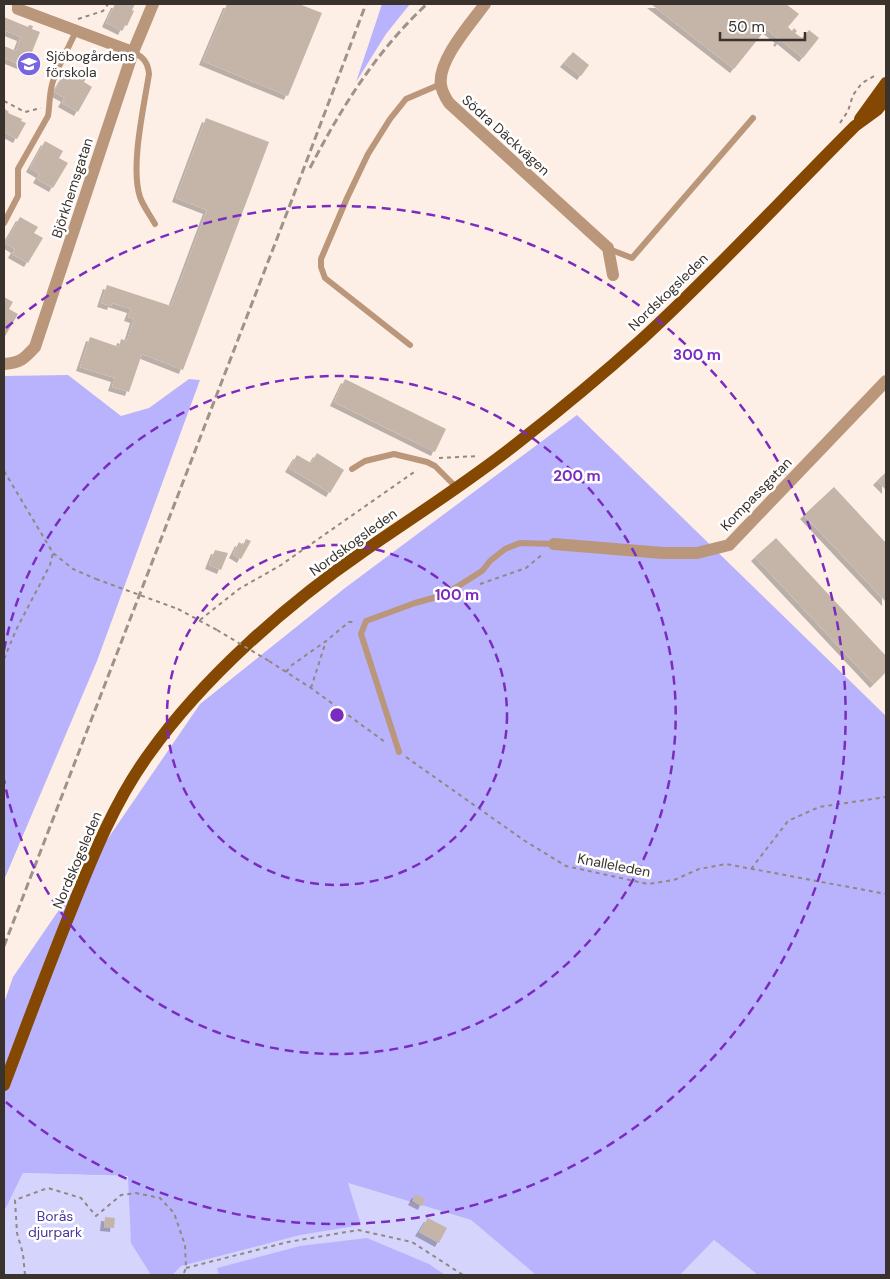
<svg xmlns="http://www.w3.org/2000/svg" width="890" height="1279" font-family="'DM Sans',sans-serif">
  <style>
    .green { fill: #d5d4fd }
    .forest { fill: #b8b3fc }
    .building { fill: #c5b5a9; filter: url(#shadow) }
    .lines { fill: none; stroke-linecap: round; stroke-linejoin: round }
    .path { stroke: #928881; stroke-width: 2; stroke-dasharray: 4 4; stroke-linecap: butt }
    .lane { stroke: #ba967b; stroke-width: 6 }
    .street { stroke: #ba967b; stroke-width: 12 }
    .primary { stroke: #854802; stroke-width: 12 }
    .rail { stroke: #9e938b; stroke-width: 3; stroke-dasharray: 8 4; stroke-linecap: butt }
    .path-bridge { stroke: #928881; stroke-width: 2; stroke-dasharray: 4 4; stroke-linecap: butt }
    .ring { fill: none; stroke: #7b2cbf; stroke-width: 2.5; stroke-dasharray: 9 6 }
    .labels { text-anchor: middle; stroke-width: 5; stroke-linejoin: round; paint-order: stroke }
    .poi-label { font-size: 14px; fill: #39322d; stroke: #fff; text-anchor: start }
    .street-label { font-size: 14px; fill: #39322d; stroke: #fff }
    .park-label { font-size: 14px; fill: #4b379d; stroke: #fff }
    .centre { fill: #7b2cbf; stroke: #fff; stroke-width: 2.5 }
    .ring-label { font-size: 15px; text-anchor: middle; font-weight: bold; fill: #7b2cbf; stroke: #fff; stroke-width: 5; stroke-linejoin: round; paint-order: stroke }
  </style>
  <defs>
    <filter id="shadow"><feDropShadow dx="-4" dy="4" stdDeviation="0" flood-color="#0004"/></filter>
  </defs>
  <rect width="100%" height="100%" fill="#fdefe5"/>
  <path class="green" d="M23 1173 348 1183 471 1220 536 1275H4V1212Z
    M714 1240 758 1275H680Z"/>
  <path class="forest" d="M382 4H410L386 34 356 82Z
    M68 375 121 416 149 408 189 379 200 380 97 661 4 880V376Z
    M577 415 886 716V1275H758L714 1240 680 1275H536L471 1220 348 1183 361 1225 300 1235 181 1266 172 1275H151L131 1243 128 1176 23 1173 4 1212V1003L13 977 200 704 345 588Z
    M367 1238 429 1264 445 1275H219L217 1268 300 1246Z"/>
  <path class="building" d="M115 4H135L132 10 134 11 127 26 125 25 122 31 106 23Z
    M227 4H299L322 13 288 96 203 61Z
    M651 4H786L799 14 788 27 792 31 794 28 797 31 795 33 802 38 809 30 819 38 803 58 781 40 779 43 777 41 779 39 766 29 734 69Z
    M4 17 28 27 29 25 33 26 32 29 40 32 26 67 4 58V46L16 51 21 37 6 31 4 37Z
    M573 52 589 65 581 76 564 63Z
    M70 66 87 76 84 82 92 87 78 112 62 103 65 98 54 92Z
    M5 109 9 112 8 113 22 119 21 121 26 123 17 139 4 132Z
    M206 118 269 142 183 370 142 354 129 392 112 387 115 378 80 367 90 337 119 347 121 339 127 341 134 319 128 317 131 309 112 303 111 306 101 303 107 285 171 306 207 210 176 198Z
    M45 141 63 151 59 158 68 163 53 188 37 179 40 174 30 168Z
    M20 217 38 227 34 233 43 238 28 263 12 254 15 249 5 243Z
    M4 297 13 302 9 309 18 314 4 338Z
    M345 379 446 429 435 452 334 402Z
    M317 453 344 470 330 493 289 468 297 455 311 463Z
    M886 472V490L877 481Z
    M834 487 886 543V602L804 515Z
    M776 538 886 656V672L874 684 755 557Z
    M246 539 251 541 241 559 233 554 239 542 243 545Z
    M215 550 228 553 221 570 209 565Z
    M416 1194 425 1199 422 1206 412 1201Z
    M105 1217 115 1218 114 1228 104 1227Z
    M428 1218 447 1228 439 1243 419 1232Z"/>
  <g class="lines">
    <path class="path" d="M78 19 103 11 108 4
      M4 101 25 112 41 108
      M840 123 848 111 853 95 862 83 876 75
      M439 458 479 456
      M4 471 53 553 73 569 96 579
      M480 584 526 568 544 553
      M178 609 217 630
      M200 620 239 589 281 565 417 470
      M4 659 16 630 50 565 53 553
      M269 661 311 688 385 742
      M286 672 292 665 326 641 349 622H356
      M311 688 326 641
      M406 757 525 841 566 866 648 884 674 880 699 869 726 864 886 894
      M751 869 788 821 819 807 886 797
      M186 1268 288 1242 358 1230 412 1242 463 1275
      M25 1275 23 1254 17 1233 15 1200 48 1188 81 1198 96 1216 121 1195 136 1193 160 1198 174 1213 185 1245 186 1268 183 1275"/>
    <path class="lane" d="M133 52C143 57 148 62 149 74 144 106 130 167 140 197 143 206 150 215 155 224
      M4 223 18 196V169L48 116C50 104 49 93 53 81 59 64 69 47 76 31
      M609 249 632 258 753 118
      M410 345 325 278 321 267V259L347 198 368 154 390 119 406 99 441 84
      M352 469 365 461 394 454 427 462 435 466 457 488
      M399 752 361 634 366 621 415 603 444 595 482 571 490 561 505 549 520 543 554 544"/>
    <path class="street" d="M18 4V9L133 52
      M485 4C471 23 437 61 441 85 442 92 445 97 449 103L608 248 613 275
      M4 364C20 363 24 359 35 347L133 52 153 4
      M554 544 663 553H697L729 545 886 381"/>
    <path class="primary" d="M860 119 886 83
      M4 1085C26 1027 47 970 70 913 92 858 114 802 149 754 203 678 287 604 364 551 416 515 470 481 520 441 561 409 602 375 641 340 715 272 784 197 855 126L877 110 886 99"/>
    <path class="rail" d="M310 168C341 108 377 50 427 4
      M4 946 288 210 366 4"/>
    <path class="path-bridge" d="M96 579 178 609
      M217 630 269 661"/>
  </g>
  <g class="ring">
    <circle cx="337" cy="715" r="170"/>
    <path d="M4 650A339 339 0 1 1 4 780"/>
    <path d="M6 328A509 509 0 1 1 6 1102"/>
  </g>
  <defs>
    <g id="school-disc" transform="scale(1.25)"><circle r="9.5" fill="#7965e0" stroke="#fff"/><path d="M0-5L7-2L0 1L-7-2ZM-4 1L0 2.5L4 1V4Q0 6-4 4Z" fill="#fff"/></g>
  </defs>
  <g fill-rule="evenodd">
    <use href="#school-disc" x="29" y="64"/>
  </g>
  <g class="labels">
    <g class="poi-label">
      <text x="46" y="61">Sjöbogårdens<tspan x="46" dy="16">förskola</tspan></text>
    </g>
    <g class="street-label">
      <text transform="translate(506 135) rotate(42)" y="5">Södra Däckvägen</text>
      <text transform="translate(72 188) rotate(-72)" y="5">Björkhemsgatan</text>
      <text transform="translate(668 292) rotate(-44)" y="5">Nordskogsleden</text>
      <text transform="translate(756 494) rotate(-46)" y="5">Kompassgatan</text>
      <text transform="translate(353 542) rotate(-36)" y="5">Nordskogsleden</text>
      <text transform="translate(77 860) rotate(-67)" y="5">Nordskogsleden</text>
      <text transform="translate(614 865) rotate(11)" y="5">Knalleleden</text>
    </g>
    <g class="park-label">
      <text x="55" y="1221">Borås<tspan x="55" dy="16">djurpark</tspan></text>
    </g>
  </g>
  <circle cx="337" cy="715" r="8" class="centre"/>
  <g class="ring-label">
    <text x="697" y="360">300 m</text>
    <text x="577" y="481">200 m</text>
    <text x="457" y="600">100 m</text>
  </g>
  <rect width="890" height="1279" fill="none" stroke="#39322d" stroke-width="10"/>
  <path d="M720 32v8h85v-8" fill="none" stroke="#39322d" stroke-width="2.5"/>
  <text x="728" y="32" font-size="15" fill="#39322d" stroke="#ffffff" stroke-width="4" paint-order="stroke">50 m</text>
</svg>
